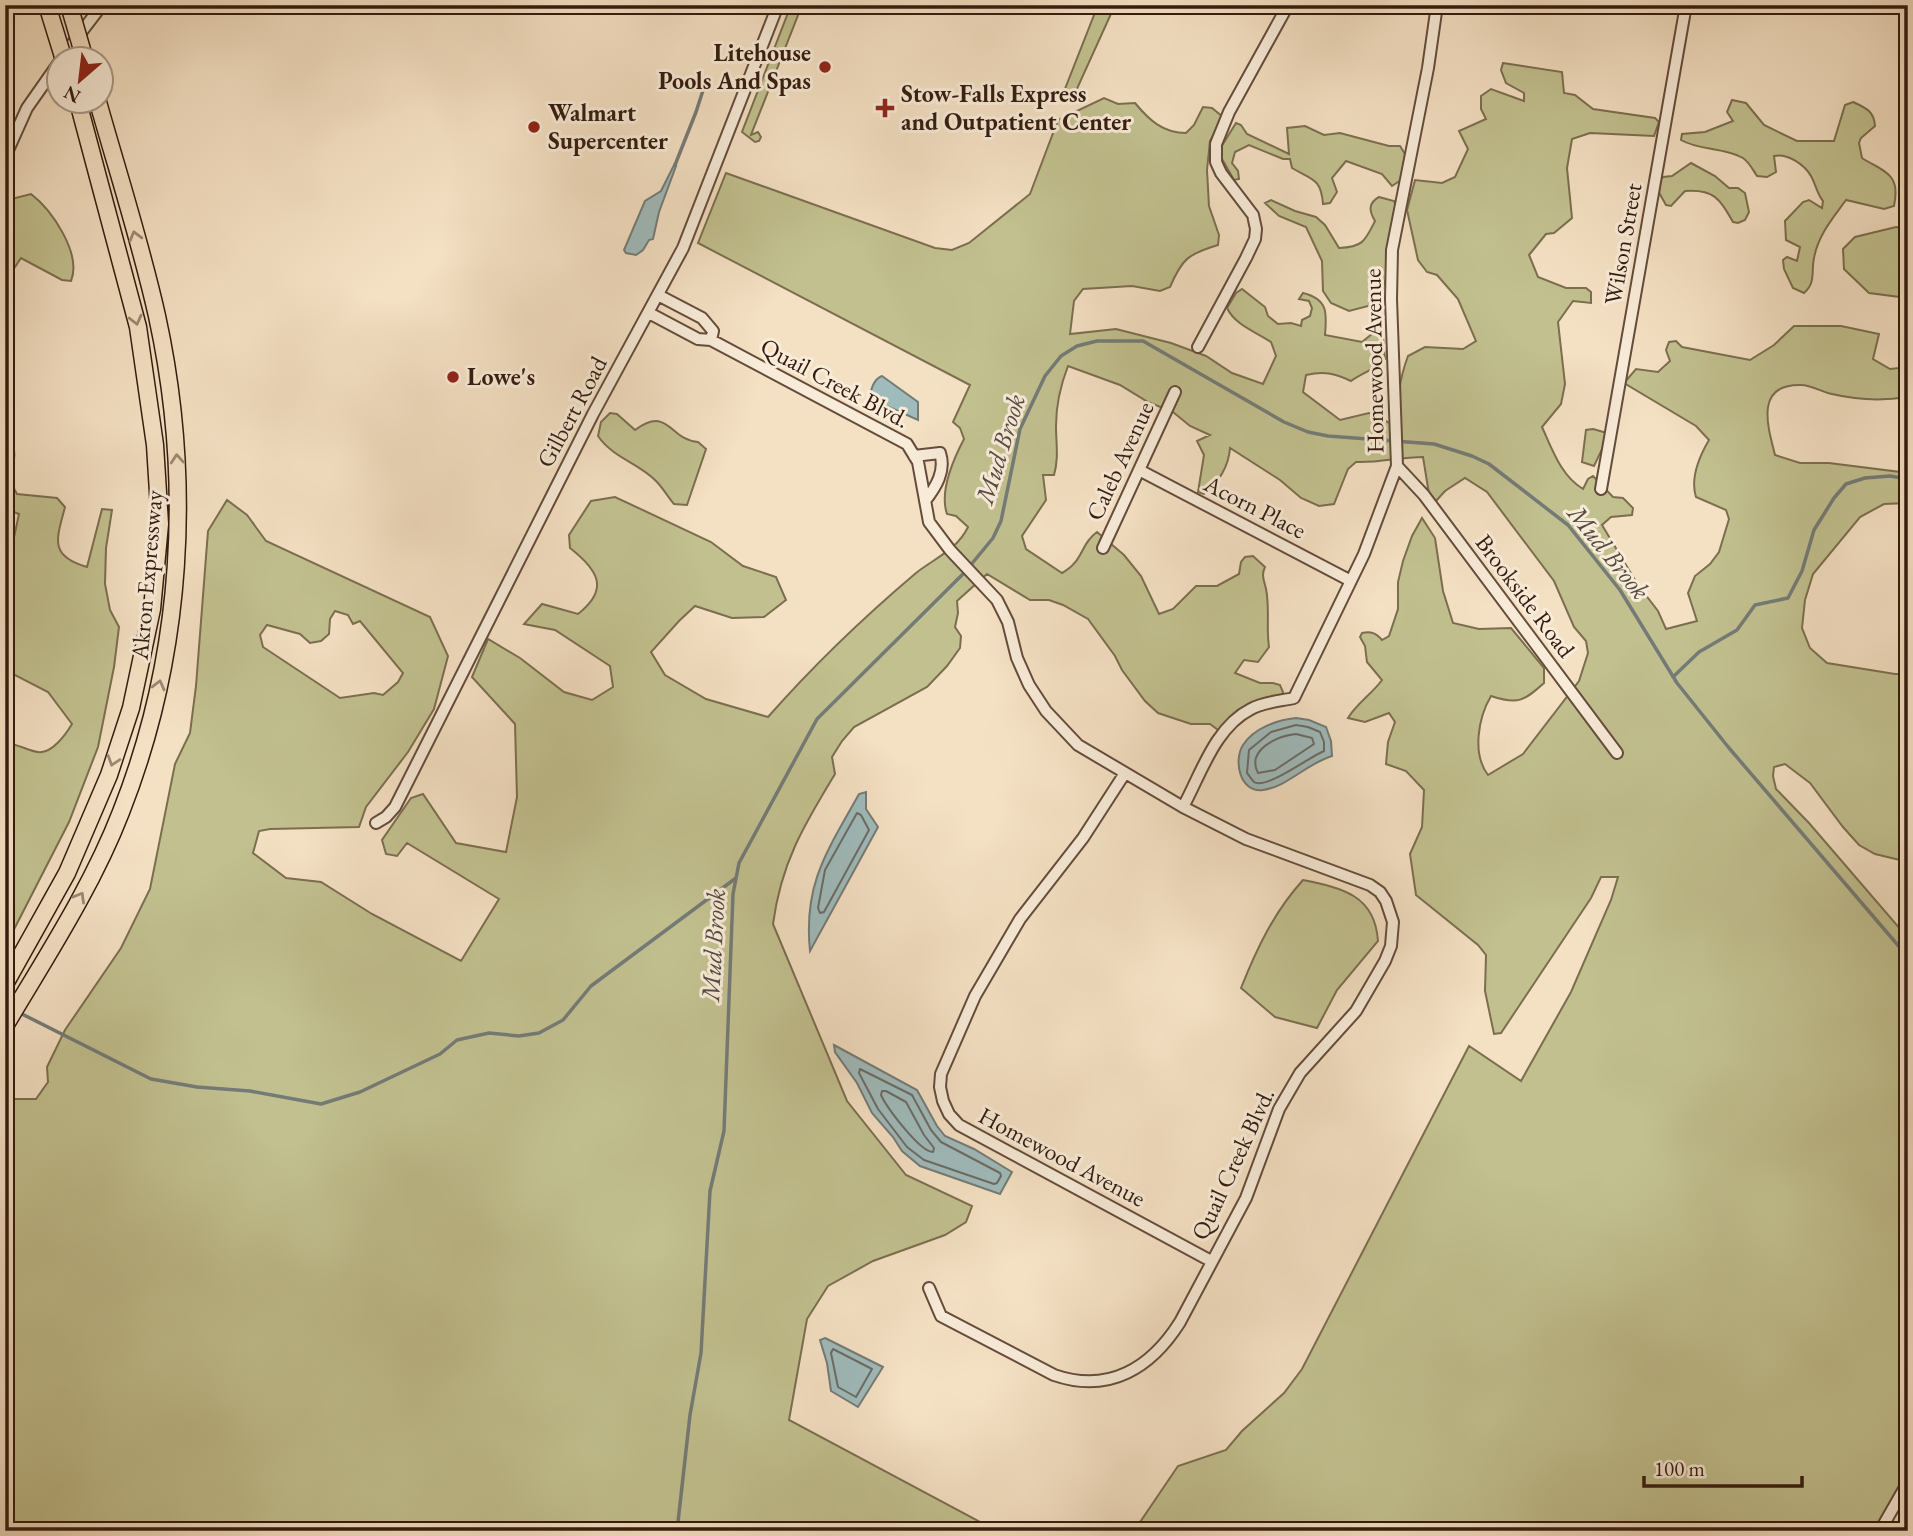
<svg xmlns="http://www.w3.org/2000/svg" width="1913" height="1536" font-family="'EB Garamond',serif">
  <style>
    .green { fill: #c2c08f; stroke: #7b6e4f; stroke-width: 2; fill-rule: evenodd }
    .water { fill: #9fbbbc; stroke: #747b77; stroke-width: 2 }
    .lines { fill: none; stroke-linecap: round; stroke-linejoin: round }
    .shore { stroke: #6a6b66; stroke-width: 2 }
    .stream { stroke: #747b77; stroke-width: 3.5 }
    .minor-casing { stroke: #644c3c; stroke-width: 14 }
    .highway-casing { stroke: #341b0f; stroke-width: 19 }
    .minor { stroke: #f8ebd8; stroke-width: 10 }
    .highway { stroke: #f4e0c3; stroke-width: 16 }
    .highway-bridge-casing { stroke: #341b0f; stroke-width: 19; stroke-linecap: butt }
    .highway-bridge { stroke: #f4e0c3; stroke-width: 16 }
    .oneway { stroke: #9e8772 }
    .poi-dot { fill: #8f2418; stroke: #f8ebd8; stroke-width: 2.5 }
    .labels { text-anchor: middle; stroke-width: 6; stroke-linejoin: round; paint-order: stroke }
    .poi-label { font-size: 24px; font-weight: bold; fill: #341b0f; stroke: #f8ebd8; text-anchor: start }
    .street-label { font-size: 24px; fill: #341b0f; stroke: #f8ebd8 }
    .water-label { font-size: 26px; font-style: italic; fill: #544b43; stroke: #f8ebd8 }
  </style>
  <rect width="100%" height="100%" fill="#f4e0c3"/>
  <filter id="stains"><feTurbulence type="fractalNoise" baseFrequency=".00286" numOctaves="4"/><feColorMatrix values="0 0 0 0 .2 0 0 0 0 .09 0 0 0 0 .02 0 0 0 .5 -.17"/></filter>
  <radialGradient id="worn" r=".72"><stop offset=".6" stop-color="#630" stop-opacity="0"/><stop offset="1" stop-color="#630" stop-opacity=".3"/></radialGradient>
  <path class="green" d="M791 5H802L751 135 758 132 761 137 759 141 755 142 742 132Z
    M1098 5H1115L1076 91 1069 97 1061 99Z
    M1503 63 1562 72 1564 93 1575 95 1593 109 1655 118 1659 122 1654 136 1590 133 1572 139 1567 168 1572 218 1554 233 1546 234 1529 255 1538 277 1566 288H1586L1591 292V303L1573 301 1558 322 1565 384 1561 404 1542 427C1552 449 1561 476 1583 489L1588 479 1593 476 1613 497 1623 498 1633 508 1632 515 1611 517 1602 525 1638 585 1658 611 1666 629 1697 621 1688 593 1695 576 1710 564 1719 552 1729 519 1726 510 1696 497C1690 478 1699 457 1709 440L1696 426 1624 383 1636 369 1658 372 1670 361 1666 350 1669 342 1676 341 1682 347 1750 360 1774 345 1794 326H1841L1879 334 1873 359 1890 369 1908 367V397C1882 401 1857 400 1832 394 1822 392 1811 385 1801 385 1754 384 1768 427 1775 455L1800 463H1829L1908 473V503L1884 504 1860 517 1813 574 1805 600 1802 628 1810 648 1827 663 1895 674H1908V862L1875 854 1859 845 1843 827 1810 783 1785 764 1774 767 1773 776 1776 789 1809 823 1908 938V1482L1880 1531H1134L1178 1466 1226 1450 1242 1431 1284 1393 1302 1369 1469 1046 1521 1081 1571 992 1611 900 1618 877H1601L1591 898 1501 1033 1494 1034 1485 991 1486 955 1478 945 1416 895 1410 854 1422 827 1424 790 1406 771 1386 764 1388 742 1395 722 1389 713 1365 722 1348 718C1357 703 1372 694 1382 680L1367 662 1365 646 1360 637 1362 633C1371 631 1376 633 1382 640L1389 636 1398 609V582L1403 561 1412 536 1422 518 1435 538 1443 591 1453 623 1479 629 1511 628 1544 668V683C1524 701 1518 705 1491 696 1478 718 1472 754 1488 775L1523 754 1579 681 1588 653 1586 641 1574 627 1554 581 1487 492 1465 478 1445 491 1436 501 1429 494 1423 457C1400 457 1379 463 1356 462L1348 469 1334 504 1319 506 1301 498 1280 480 1230 448C1229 465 1219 483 1204 494L1198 492 1204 455 1197 441 1210 435 1190 426 1173 412 1148 402 1120 385 1068 366C1061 384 1056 406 1056 426 1056 443 1059 458 1054 475H1043L1046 500 1022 536 1026 549 1062 573C1084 561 1080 544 1097 532L1124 555 1141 576 1159 614 1173 609 1196 586H1217L1239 574 1241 562 1245 557 1253 556 1265 567C1261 575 1264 580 1266 589 1270 608 1266 628 1269 647L1258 662 1244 660 1235 673 1260 683H1273L1280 685 1283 692 1281 701 1253 707 1222 733 1210 724H1191L1158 713 1145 701 1122 670 1115 656 1088 619 1063 605 1049 600H1030L987 574 957 601 958 613 955 627 961 636 960 648 947 666 927 687 854 727 842 741 832 757 835 774C804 825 781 863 773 924L847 1101 906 1175 972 1206 966 1222 945 1235 873 1261 828 1286 807 1319 789 1420 997 1531H5V1106L14 1099H36L48 1082 47 1067 65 1030 121 948 150 889 175 764 190 733 196 686 208 531 227 500 247 515 266 541 430 617 448 656 434 709 408 752 366 807 359 827 270 829 259 831 253 853 286 878 321 882 372 914 461 961 499 899 407 843 397 856 386 854 382 840 411 798 423 794 456 843 506 852 517 797 515 724 472 677 488 639 520 658 564 692 592 700 613 687 610 666 555 630 524 624 542 604 578 614C610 589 598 570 570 548L569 535 591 501 615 497 711 542 743 566 776 577 786 600 764 617 732 618 695 606 679 621 651 652 665 675 706 699 768 717C813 666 864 617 916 573 935 558 957 550 968 527L956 516 947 514C939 491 953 460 964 439L960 428 953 422 970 385 698 243 726 173 935 248 952 250 969 243 1030 194 1058 120 1104 98 1118 104 1135 103C1149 120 1163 133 1186 133L1194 125 1203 107 1212 108 1223 117 1210 141 1207 170 1209 206 1219 235 1218 245C1188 254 1182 259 1170 287L1160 291 1132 286 1083 289 1074 301 1070 334 1116 329 1171 343 1206 356 1232 373 1263 384 1276 356 1271 342C1256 332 1235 325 1227 308L1236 293 1242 289 1265 307 1268 316 1278 324 1291 323 1301 326 1302 320 1310 316 1312 308 1309 301 1299 299 1303 293C1328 299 1327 313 1325 335L1362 342 1382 326 1385 359C1375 370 1363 372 1351 381 1334 373 1324 371 1306 375L1303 392 1340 420 1369 413 1396 426C1397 401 1399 380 1408 356L1425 347 1463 349 1476 341 1458 299 1437 275 1427 272 1418 260 1407 210 1415 180 1442 183 1455 177 1468 149 1459 131 1486 119 1481 109V96L1491 89 1524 101V93L1506 83 1501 70ZM335 611 348 615 353 624 360 621 403 673 398 682 383 695 374 693 340 698 263 647 260 635 267 625 300 634 310 643 321 641 329 634 330 619Z
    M1732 100 1746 103 1764 125 1797 141H1834L1845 105 1853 102C1866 108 1874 111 1875 126L1861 138 1859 143 1862 158C1884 172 1901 173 1894 206L1884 209 1846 200C1833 218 1818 235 1814 258 1811 272 1816 283 1804 293L1793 288 1784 269 1783 260 1787 257 1797 261 1800 247 1786 240 1785 221 1803 202 1809 200 1822 208 1823 201C1817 194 1816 185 1811 176 1804 164 1787 153 1774 156L1776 172 1767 177 1757 176C1753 170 1749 162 1743 158 1724 147 1700 151 1681 140L1682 134 1705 132 1733 121 1727 112Z
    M1236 123 1241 125 1247 134 1289 154 1287 128 1305 126 1324 135 1340 133 1389 146H1400L1405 154 1401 180 1392 186 1382 174 1346 161 1332 178 1337 192 1330 203 1323 204C1321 178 1312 180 1292 168L1290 159H1283L1249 145 1235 152 1232 163 1238 171 1239 179 1234 180 1218 152Z
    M1691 163 1715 176 1729 188H1738L1745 193 1749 212 1745 220 1738 223 1733 222C1719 198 1714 189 1685 191L1671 206 1666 205 1657 189 1658 182 1663 177 1672 176Z
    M31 194C52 210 82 254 71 281L62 280 21 258 5 282V213L11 199Z
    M1379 197 1394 201 1398 209 1387 263 1386 279 1376 304 1349 311 1331 303 1323 291 1322 261 1306 227 1279 216 1265 203 1271 200 1295 211 1316 217 1325 225 1339 248C1363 247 1365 241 1375 221 1369 211 1368 203 1379 197Z
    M1896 227 1908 230V298L1869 293 1844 269 1843 249 1855 237Z
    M610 413 617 414 635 430C669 405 669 440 698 442L706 449 687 505 674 504C668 497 663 488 656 481 639 463 613 458 598 436L601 422Z
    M1593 429 1607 433 1605 443 1594 466 1582 462 1586 430Z
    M5 434 8 435C10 439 14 446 14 451 17 469 3 470 17 494L57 498 65 507C57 538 48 556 87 567L102 509 112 510 106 548 105 584 110 610 119 627 114 667 98 747 69 822 5 947V743C18 744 29 751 38 752 52 754 66 734 72 724L48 692 5 670V540L13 542 19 514 5 509Z
    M1303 880C1342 888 1375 895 1378 941L1337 990 1317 1028 1275 1017 1241 988C1257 948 1274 912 1303 880Z"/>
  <path class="water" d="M674 165 676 166 659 212 653 239 649 240 643 250 636 255 626 253 624 250 645 201 661 191Z
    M882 376 918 402V420L871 399C869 391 874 379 882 376Z
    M1296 718 1309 720 1326 727 1331 741 1332 756C1306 764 1287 787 1263 790 1240 793 1233 761 1243 745 1254 728 1277 720 1296 718Z
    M866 792V809L878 827 810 951C803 883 828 850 859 794Z
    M834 1045 917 1090 937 1126 945 1136 974 1149 1012 1172 1000 1194 920 1166 902 1151 893 1137 872 1113 857 1083 835 1052Z
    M825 1338 883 1367 858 1407 831 1391 827 1363 820 1340Z"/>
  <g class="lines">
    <path class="shore" d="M1296 725 1308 727 1320 732 1324 742V751C1309 757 1266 790 1254 782 1252 780 1248 774 1247 773L1249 750 1271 732Z
      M1296 734 1312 738 1314 744 1275 770 1258 773C1246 750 1277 736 1296 734Z
      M857 813 861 815 869 830 824 912 820 913 818 908 825 870Z
      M860 1069 912 1095 931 1130 941 1142 1000 1173 1001 1176 997 1183 994 1184 924 1160 907 1147 878 1109 859 1073Z
      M882 1091H886L906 1102 924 1135 934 1148 933 1152C920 1152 887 1108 881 1095Z
      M833 1349 872 1369 856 1397 838 1387 831 1353Z"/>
    <path class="stream" d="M675 165 696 112 707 78
      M1673 677 1699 652 1737 630 1755 605 1788 598 1802 571 1814 530 1834 498 1846 484 1865 478 1890 476 1908 479
      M20 1013 151 1079 197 1087 250 1091 321 1104 360 1092 440 1054 457 1040 489 1033 519 1036 539 1033 563 1020 591 986 736 878
      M677 1531 690 1415 701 1353 710 1191 724 1131 733 894 739 863 817 719 965 572 993 538 1001 521 1020 429 1045 376 1061 356 1077 346 1097 341H1143L1284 422 1308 432 1328 436 1434 444 1472 456 1489 464 1568 525 1620 590 1677 683 1729 748 1908 957"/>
    <g class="minor-casing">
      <path id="minor" d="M60 60 102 5
        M5 157 27 108 60 61
        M658 295 702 318 713 331 711 340
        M649 313 698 339 711 340 907 444 918 462 929 522 950 550 997 600 1008 622 1017 658 1029 685 1046 711 1078 745 1183 807 1246 839 1370 885 1380 892 1386 901 1393 922 1391 946 1385 961 1356 1011 1300 1073 1279 1109 1246 1198 1180 1322C1151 1368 1109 1394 1054 1375L941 1316 929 1288
        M1198 347 1246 258 1255 239 1256 229 1253 215 1221 173 1216 162V144L1229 112 1288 5
        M914 456 940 453C946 471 936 487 925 501
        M1397 466 1424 495 1617 753
        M1139 470 1351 581
        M1601 489 1686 5
        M1103 548 1175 392
        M1125 773 1083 838 1020 919 975 996 941 1074 940 1087 943 1101 949 1114 959 1125 1211 1261
        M1183 807C1201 774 1215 727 1251 709 1263 702 1280 701 1294 698L1364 554 1397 466 1391 299 1392 250 1428 68 1437 5
        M376 823 386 817 395 807 593 414 683 248 778 5
        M1880 1531 1908 1482"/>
    </g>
    <g class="highway-casing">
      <path id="highway" d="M5 984 67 873 109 775 131 708 152 609 160 524 155 445 138 327 78 102
        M5 1026C46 957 92 887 121 812 183 655 193 481 157 316 141 244 118 173 98 102"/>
    </g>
    <use href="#minor" class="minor"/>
    <use href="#highway" class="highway"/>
    <g class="highway-bridge-casing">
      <path id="highway-bridge" d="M47 5 64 60
        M69 5 85 60"/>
    </g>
    <use href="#highway-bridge" class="highway-bridge"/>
  </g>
  <defs><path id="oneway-chevron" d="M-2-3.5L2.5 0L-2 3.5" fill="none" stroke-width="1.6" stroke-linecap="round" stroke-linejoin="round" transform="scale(1.75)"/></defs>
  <g class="oneway">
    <use href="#oneway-chevron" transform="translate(135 236) rotate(-105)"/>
    <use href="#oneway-chevron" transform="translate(136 320) rotate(76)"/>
    <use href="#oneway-chevron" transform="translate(177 459) rotate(-94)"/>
    <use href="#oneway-chevron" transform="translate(159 685) rotate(-76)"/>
    <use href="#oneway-chevron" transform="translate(113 761) rotate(108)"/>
    <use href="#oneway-chevron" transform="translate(80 897) rotate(-60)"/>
  </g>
  <g class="poi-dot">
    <circle cx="825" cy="67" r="7"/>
    <path d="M881.5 97.5h7v7h7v7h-7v7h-7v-7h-7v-7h7z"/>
    <circle cx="534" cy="127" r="7"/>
    <circle cx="453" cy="377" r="7"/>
  </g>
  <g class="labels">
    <g class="poi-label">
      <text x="811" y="61" text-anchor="end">Litehouse<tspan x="811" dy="28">Pools And Spas</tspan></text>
      <text x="901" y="102">Stow-Falls Express<tspan x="901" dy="28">and Outpatient Center</tspan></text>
      <text x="548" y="121">Walmart<tspan x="548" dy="28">Supercenter</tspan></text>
      <text x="467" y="385">Lowe's</text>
    </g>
    <g class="street-label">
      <text transform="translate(1623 244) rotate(-80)" y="8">Wilson Street</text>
      <text transform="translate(1374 361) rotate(-91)" y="8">Homewood Avenue</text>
      <text transform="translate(835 383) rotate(28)" y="8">Quail Creek Blvd.</text>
      <text transform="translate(572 412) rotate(-62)" y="8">Gilbert Road</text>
      <text transform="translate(1120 461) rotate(-65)" y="8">Caleb Avenue</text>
      <text transform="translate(1255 507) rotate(27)" y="8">Acorn Place</text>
      <text transform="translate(147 575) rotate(-85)" y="8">Akron Expressway</text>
      <text transform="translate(1525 596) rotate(53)" y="8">Brookside Road</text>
      <text transform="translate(1062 1157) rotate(28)" y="8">Homewood Avenue</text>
      <text transform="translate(1233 1164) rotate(-65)" y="8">Quail Creek Blvd.</text>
    </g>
    <g class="water-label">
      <text transform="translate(1000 449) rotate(-73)" y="9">Mud Brook</text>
      <text transform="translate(1609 552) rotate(51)" y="9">Mud Brook</text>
      <text transform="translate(713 945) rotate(-87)" y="9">Mud Brook</text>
    </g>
  </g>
  <rect width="1913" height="1536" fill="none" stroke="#f4e0c3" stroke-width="28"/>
  <rect x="7" y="7" width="1899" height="1522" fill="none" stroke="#341b0f" stroke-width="3.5"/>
  <rect x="14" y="14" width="1885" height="1508" fill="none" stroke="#341b0f" stroke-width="2"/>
  <g transform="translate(80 80) rotate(208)"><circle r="33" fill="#f8ebd8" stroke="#aa9888" stroke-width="2"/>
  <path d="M0-5L12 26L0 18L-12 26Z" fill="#8f2418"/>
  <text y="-10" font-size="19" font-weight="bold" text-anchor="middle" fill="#341b0f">N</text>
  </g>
  <path d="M1644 1476v10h158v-10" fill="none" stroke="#341b0f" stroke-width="3.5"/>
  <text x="1654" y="1476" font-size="21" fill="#341b0f" stroke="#f8ebd8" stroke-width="5" paint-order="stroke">100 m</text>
  <rect width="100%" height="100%" filter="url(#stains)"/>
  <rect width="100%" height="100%" fill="url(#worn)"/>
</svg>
